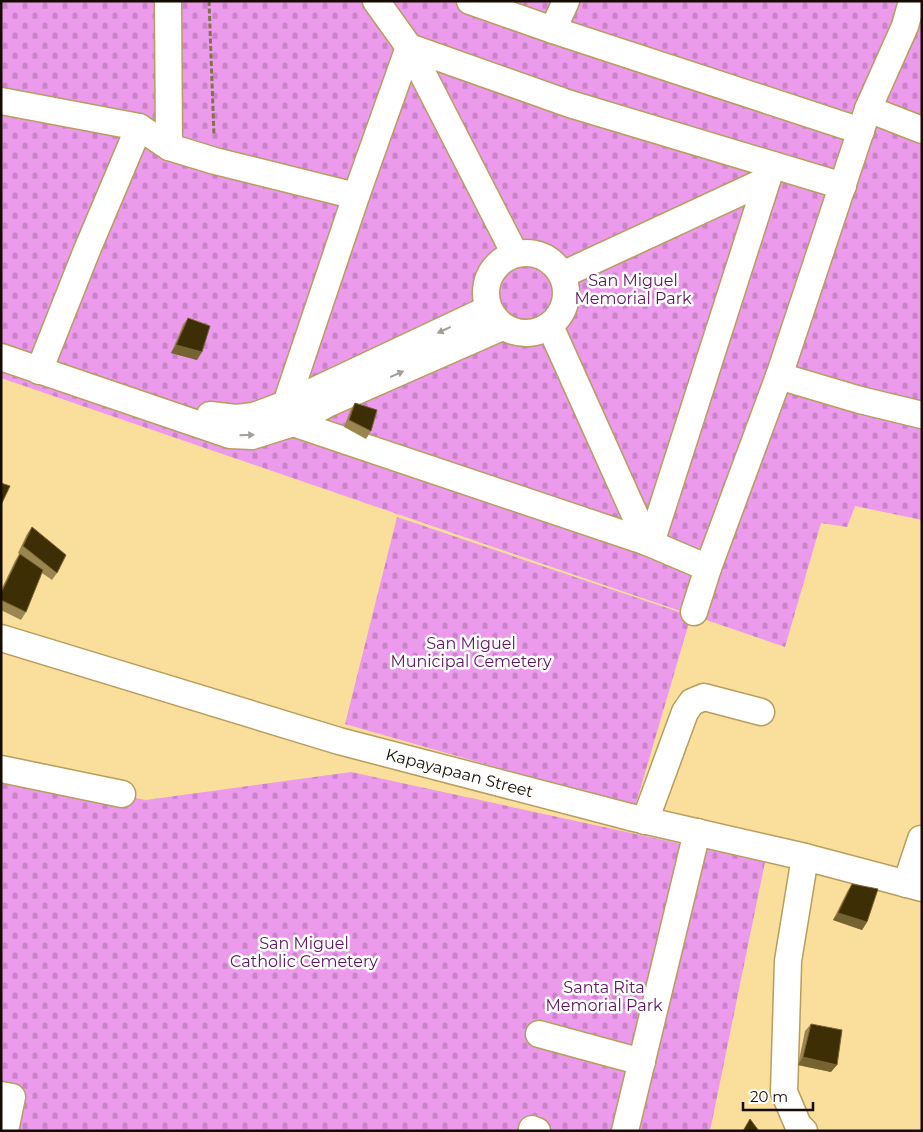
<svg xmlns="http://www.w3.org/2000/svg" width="923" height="1132" font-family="Montserrat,sans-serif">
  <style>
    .cemetery { fill: url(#cemetery-stones) }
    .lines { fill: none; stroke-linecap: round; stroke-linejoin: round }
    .minor-casing { stroke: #b89d5d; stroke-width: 29 }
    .path { stroke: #84714b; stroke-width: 3; stroke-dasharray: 5 2.5; stroke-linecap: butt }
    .minor { stroke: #fff; stroke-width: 26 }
    .wall { fill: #9c8650 }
    .shaded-wall { fill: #766332 }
    .building { fill: #3d2e05; stroke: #766332 }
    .oneway { fill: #a19d99 }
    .labels { text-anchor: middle; stroke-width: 5; stroke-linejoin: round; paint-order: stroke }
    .park-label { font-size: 16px; fill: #5f1361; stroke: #fff }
    .street-label { font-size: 16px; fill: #150b00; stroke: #fff }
  </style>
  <defs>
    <pattern id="cemetery-stones" width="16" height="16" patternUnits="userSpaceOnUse" patternTransform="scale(1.25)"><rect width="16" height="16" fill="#ec9aec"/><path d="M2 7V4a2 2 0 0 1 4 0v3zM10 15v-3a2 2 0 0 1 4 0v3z" fill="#ca83c9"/></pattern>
  </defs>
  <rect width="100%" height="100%" fill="#fade9c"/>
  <path class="cemetery" d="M1 1H922V520L855 506 847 527 821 523 785 647 1 378Z
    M397 517 691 616 635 807 345 724Z
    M351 772 765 862 710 1131H1V775L146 800Z"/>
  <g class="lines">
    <g class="minor-casing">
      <g id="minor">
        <path d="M168 1 169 147"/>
        <path d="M376 1 409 47 515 254"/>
        <path d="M470 1 553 30 861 131"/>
        <path d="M553 30 566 1"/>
        <path d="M1 101 139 127 169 147 215 161 356 196"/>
        <path d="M868 109 922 130"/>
        <circle cx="526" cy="293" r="40"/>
        <path d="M562 275 767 180"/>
        <path d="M550 326 647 542"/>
        <path d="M1 357 230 435 252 436 293 423 329 403 502 327"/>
        <path d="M39 371 87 250 139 127"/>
        <path d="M779 376 860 400 922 415"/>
        <path d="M210 415 236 418 254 416 286 404 488 309"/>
        <path d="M651 543 772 165"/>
        <path d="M708 568 647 542 293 423 286 404 356 196 409 47 570 104 843 186"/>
        <path d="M694 612 708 568 779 376 868 109 905 26 912 1"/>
        <path id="s1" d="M1 638 339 741 630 817 805 857 922 888"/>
        <path d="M1 769 122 794"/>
        <path d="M645 821 685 712 692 702 704 697 761 712"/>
        <path d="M906 884 921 839"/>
        <path d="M539 1034 642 1062"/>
        <path d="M1 1095 12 1097 5 1131"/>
        <path d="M532 1129 537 1131"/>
        <path d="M625 1131 697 832"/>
        <path d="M804 1131 798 1125 784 1092 788 961 805 857"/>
      </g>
    </g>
    <path class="path" d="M209 1 214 136"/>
    <use href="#minor" class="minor"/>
  </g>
  <path class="wall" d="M188 318 197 360 171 353 183 325Z
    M355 403 371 431 366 439 344 427 350 411Z
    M32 527 57 573 52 580 42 573 26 612 21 620 1 610V590L15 561 19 554 18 553 27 534Z
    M852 884 867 922 862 930 833 920 847 892Z
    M811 1024 831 1072 798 1065 805 1031Z"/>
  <path class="shaded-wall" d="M176 345 202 352 197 360 171 353Z
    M838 913 867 922 862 930 833 920Z
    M803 1057 837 1065 831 1072 798 1065Z"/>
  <path class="building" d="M188 318 210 326 202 352 176 345Z
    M355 403 377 410 371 431 349 420Z
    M1 483 10 486 1 505Z
    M32 527 66 555 57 573 23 546Z
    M20 554 43 570 26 612 1 600V593Z
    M852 884 878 889 867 922 838 913Z
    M811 1024 842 1030 837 1065 803 1057Z
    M750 1119 759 1131H743Z"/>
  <defs><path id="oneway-solid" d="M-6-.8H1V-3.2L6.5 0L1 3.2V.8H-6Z" transform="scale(1.25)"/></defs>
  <g class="oneway">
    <use href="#oneway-solid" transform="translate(444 330) rotate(155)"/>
    <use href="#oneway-solid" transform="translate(397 374) rotate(-24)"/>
    <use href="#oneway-solid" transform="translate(247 435) rotate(-1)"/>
  </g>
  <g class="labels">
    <g class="park-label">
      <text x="633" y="286">San Miguel<tspan x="633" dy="18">Memorial Park</tspan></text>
      <text x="471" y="649">San Miguel<tspan x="471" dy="18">Municipal Cemetery</tspan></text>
      <text x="304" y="949">San Miguel<tspan x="304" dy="18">Catholic Cemetery</tspan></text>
      <text x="604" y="993">Santa Rita<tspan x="604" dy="18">Memorial Park</tspan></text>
    </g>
    <g class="street-label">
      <text dy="6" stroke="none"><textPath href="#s1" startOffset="478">Kapayapaan Street</textPath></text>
    </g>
  </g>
  <rect width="923" height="1132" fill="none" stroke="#150b00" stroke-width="5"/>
  <path d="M743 1102v8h70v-8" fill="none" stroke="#150b00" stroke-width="2.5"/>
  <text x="750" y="1102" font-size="15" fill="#150b00" stroke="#ffffff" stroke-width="4" paint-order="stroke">20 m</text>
</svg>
